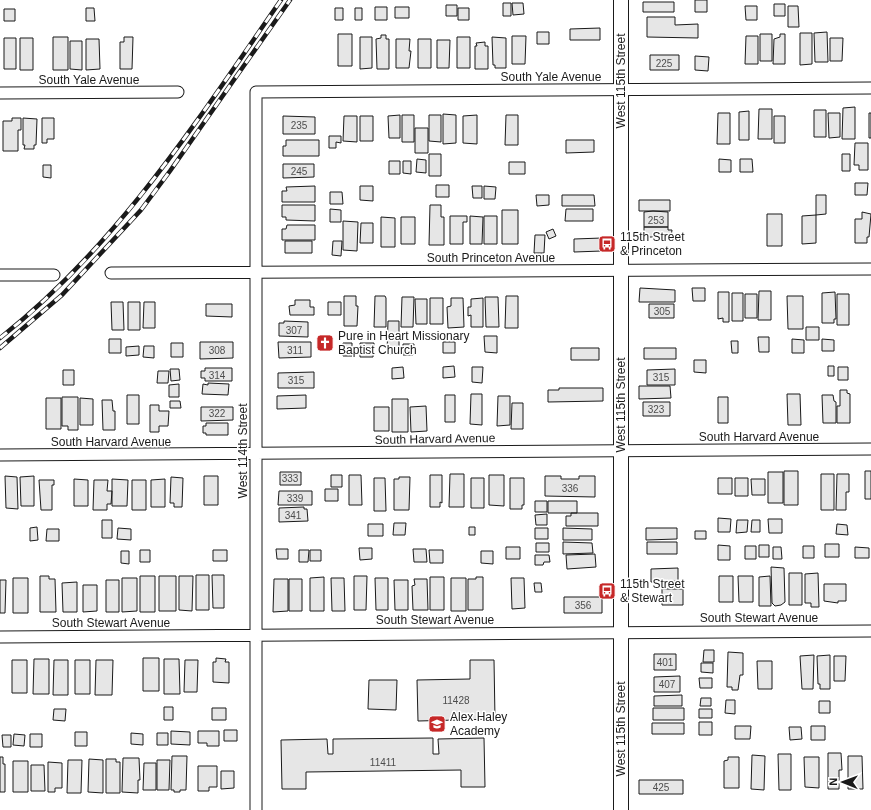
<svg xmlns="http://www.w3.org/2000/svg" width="871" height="810" font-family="Helvetica,sans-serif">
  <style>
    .building { fill: #e6e6e6; stroke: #1a1a1a }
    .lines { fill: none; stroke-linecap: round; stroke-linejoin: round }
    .minor-casing { stroke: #1a1a1a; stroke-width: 13 }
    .tertiary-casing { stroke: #1a1a1a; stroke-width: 16 }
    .minor { stroke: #fff; stroke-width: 11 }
    .tertiary { stroke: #fff; stroke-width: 14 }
    .rail-casing { stroke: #1a1a1a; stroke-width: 4.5 }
    .rail { stroke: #fff; stroke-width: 3; stroke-dasharray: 9; stroke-linecap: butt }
    .labels { text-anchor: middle; stroke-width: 3; stroke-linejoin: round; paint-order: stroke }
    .number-label { font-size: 10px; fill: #4d4d4d }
    .street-label { font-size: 12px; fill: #1a1a1a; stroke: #fff }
    .poi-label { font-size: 12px; fill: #1a1a1a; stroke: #fff; text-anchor: start }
  </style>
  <rect width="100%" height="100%" fill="#fff"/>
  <path class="building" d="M695 0H707V12H695Z
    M643 2H674V12H643Z
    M503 3H511V16H503Z
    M512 3H523L524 14 513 15Z
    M774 4H785V16H774Z
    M446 5H457V16H446Z
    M745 6H757V20H746Z
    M788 6H798L799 27H788Z
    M375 7H387V20H375Z
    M395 7H409V18H395Z
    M86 8H94L95 21H86Z
    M335 8H343V20H335Z
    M355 8H362V20H355Z
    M458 8H469V20H458Z
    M4 9H15V21H4Z
    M647 17H675V25L698 24V38L647 37Z
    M600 28V40H570V29Z
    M537 32H549V44H537Z
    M827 32 828 62H815L814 33Z
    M800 33H812V64L800 65Z
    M338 34H352V66H338Z
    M760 34H772V61H760Z
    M780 34H785V64H773L774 39 780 37Z
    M381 35H386V39H389V69H377L376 39 381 38Z
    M512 36H526L525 64H512Z
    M746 36H758V64H745Z
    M53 37H68V70H53Z
    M124 37H133L132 69H120V42H124Z
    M360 37H372V68L360 69Z
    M457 37H470V68H457Z
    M492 37 506 38V68H495V65H493Z
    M4 38H16V69H4Z
    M20 38H33V70H20Z
    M830 38H843L842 61H830Z
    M86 39H99L100 69 86 70Z
    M396 39H410L409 51H411L409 68H396Z
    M418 39H431V68H418Z
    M437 40H450L449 68H437Z
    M70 41H82V70L70 69Z
    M485 42V46H488V69H475V46H477L476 43Z
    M650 55H679V70H650Z
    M695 56 709 57 708 71 695 70Z
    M855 107V139H842L843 108Z
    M759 109H772V139H758Z
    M814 110H826V137H814Z
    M749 111V140H739V112Z
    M718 113H730V144H717Z
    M828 113H840V137L829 138Z
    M869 113H871V138H869Z
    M443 114 456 115V143L443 144Z
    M400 115V138H389L388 116Z
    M402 115H414V142H402Z
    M429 115H441V142L429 141Z
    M477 115V144L463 143V116Z
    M506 115H518V145H505Z
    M283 116 315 117V134H283Z
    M344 116H357V142L343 141Z
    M360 116H373V141H360Z
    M774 116H785V143H774Z
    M12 118H21V130H18V151H3V121H12Z
    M23 118 37 119 36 145H34V149H24L25 145H23Z
    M42 118H54V139H47V143H42Z
    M415 128H428V153H415Z
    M329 136H341V143L336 142V148H329Z
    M286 140H319V156H283V146H286Z
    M566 140H594V152L566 153Z
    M855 143H868V170H859V165H854Z
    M429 154H441V176H429Z
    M842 154H850V171H842Z
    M417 159 426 160V173L416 172Z
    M719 159 731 160V172H719Z
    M740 159H752L753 172H740Z
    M389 161H400V174H389Z
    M403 161H411V174L403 173Z
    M509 162H525V174H509Z
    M283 164H314V177L283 178Z
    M43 165H51V178L43 177Z
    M855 183H868L867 195H855Z
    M436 185H449V197H436Z
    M315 186V202H282V191H287L286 187Z
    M360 186H373V201L360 200Z
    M472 186H482V198H473Z
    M484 186 496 187 495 199H484Z
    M330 192H342L343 204H330Z
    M536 195H549V205L537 206Z
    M562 195H594L595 206H562Z
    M816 195H826V214L816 215Z
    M639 200H670V211H639Z
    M282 205H315V221L286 220V217H282Z
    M430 205H441V217H444V245H429Z
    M330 209 341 210V222H330Z
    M566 209H593V221H565Z
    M502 210H518V244H502Z
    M653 211 668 212V227H644V212Z
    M862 212 871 214 869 237H867V243H855V219H862Z
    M767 214H782V246H767Z
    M816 215V243L802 244V216Z
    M450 216H467V222H463V244H450Z
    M470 216 483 217 482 244H470Z
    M484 216H497V244H484Z
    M381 217 395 218V247H381Z
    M401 217H415V244H401Z
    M343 221 358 222 357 251 343 250Z
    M361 223H373V243H360Z
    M287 225H315V240H282V229H286Z
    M644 227H668V230H672L671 237H644Z
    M553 229 556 236 549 239 546 232Z
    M535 235H545L544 253H534Z
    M602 238V251L574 252V239Z
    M285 241H312V253H285Z
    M333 241H342L341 256 332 255Z
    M640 288 675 290V302H639Z
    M692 288H705V301H693Z
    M759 291H771V320H758Z
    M718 292H729V322H723V318L718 319Z
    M835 292 836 319H834V323H822V293Z
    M732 293H743V321H732Z
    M745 294H757V318H745Z
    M837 294H849V325H837Z
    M344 296H356V306H358L357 326H344Z
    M375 296H385L386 298V327H374Z
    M506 296H518V328H505Z
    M787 296H803V329H788Z
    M402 297H414L413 327H401Z
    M485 297H498L499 327H486Z
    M430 298H443V324H430Z
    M451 298H463L464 327 448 328 447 307 451 306Z
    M483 298V327H471V315L468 316V307H471V299Z
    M415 299H427V324H416Z
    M295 300H310V307H314V315H290L289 306 295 305Z
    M111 302H123L124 330H112Z
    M128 302H140V330H128Z
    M144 302H155V328H143Z
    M328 302H341V315H328Z
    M206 304H232V317L206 316Z
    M649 304H674V318H649Z
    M284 321 308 322V337L279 336V323H284Z
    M388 321H399V354H387Z
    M806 327H819V340H806Z
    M484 336H497V353L485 352Z
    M758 337H769V352H759Z
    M109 339H121V353H109Z
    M792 339 804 340V353H792Z
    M822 339 834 340V351H822Z
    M731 341H738V353H732Z
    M200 342H233V358L200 359Z
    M278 342H311V357L279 358Z
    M443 342H455V353H443Z
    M171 343H183V357H171Z
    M343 343H352V356H343Z
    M360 343H374L373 357H360Z
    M403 344H414L413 355H403Z
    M139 346V355L126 356V347Z
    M144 346H154V358L143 357Z
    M571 348H599V360H571Z
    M644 348H676V359H644Z
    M694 360H706V373L694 372Z
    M454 366 455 377 443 378V367Z
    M828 366H834V376H828Z
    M403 367 404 378 392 379V368Z
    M472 367H483L482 383 472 382Z
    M838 367H848V380H838Z
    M205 368H232V381H205V378H201V371H205Z
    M170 369H179L180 380 171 381Z
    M675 369V385H647V370Z
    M63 370H74V385H63Z
    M158 371H169L168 383H157Z
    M314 372V388H278V373Z
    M208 383 229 384 228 395 202 394 203 384 208 385Z
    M179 384V397H169V385Z
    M639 386H670L671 398 639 399Z
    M559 388H603V401L548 402V390H559Z
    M840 390H847V393L850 394V423H837V406H840Z
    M471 394H482V425L470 424Z
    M787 394H800L801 425H788Z
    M127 395H139V424H127Z
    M306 395V408L277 409V396Z
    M445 395H455V422H445Z
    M822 395H833L834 401 836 402V423H823Z
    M498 396H510V425L497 426Z
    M62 397H78V430H68V426H62Z
    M718 397H728V423H718Z
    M46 398H61V429H46Z
    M80 398 93 399V425H80Z
    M392 399H408V432H392Z
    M102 400H112L113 411H115V430H103Z
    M170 401H180L181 408H170Z
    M643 402H670V416H643Z
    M512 403H523V429H511Z
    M150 405H159V411H169L168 426H159V432H150Z
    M426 406 427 431 411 432 410 407Z
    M201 407H233V420L201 421Z
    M374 407H389V431H374Z
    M206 423H228V435H206V433H203V426H206Z
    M784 471H798V505H784Z
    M865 471H871V499H865Z
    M280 472H301V485H280Z
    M768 472H783V503H768Z
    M450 474H464V507H449Z
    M821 474H834V510H821Z
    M837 474H849V492H846V510H836Z
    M331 475H342V487H331Z
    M349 475H361L362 505H349Z
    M430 475H442V503L440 502V507H430Z
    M489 475H504V506L489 505Z
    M5 476 17 477 18 509 6 508Z
    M34 476V506H21L20 477Z
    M204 476H218V505H204Z
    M545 476H561V479H579V476H595V497L545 496Z
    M171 477 183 478 182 507H174V503H170Z
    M399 477H410L409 510H394V479H399Z
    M374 478H385L386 511H374Z
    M471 478H484V508H471Z
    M510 478H524V505H522V509H510Z
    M718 478H732V494H718Z
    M735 478H748V496H735Z
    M74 479 88 480V506H74Z
    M112 479 128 480 127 506H112Z
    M165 479V507H151V480Z
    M751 479H765V495H752Z
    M39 480H54V485H52V510H41Z
    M94 480H108L107 491H112L111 504H107V510H93Z
    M132 480H146V510H132Z
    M325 489H338V501H325Z
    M279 491H312V505H278Z
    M535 501H547V512H535Z
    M548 501H577V513H548Z
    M304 507V509H307L308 521 279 522V508Z
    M571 513H598V526H566V516H571Z
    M547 514V525H536L535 515Z
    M718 518 731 519 730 532H718Z
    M768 519H782V533H769Z
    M102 520H112V538H102Z
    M737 520H748L747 532 736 533Z
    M752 520H760V532H751Z
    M394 523H406L405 535H393Z
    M368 524H383V536H368Z
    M837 524 847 525 848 535 836 534Z
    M37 527 38 540 30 541V528Z
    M469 527H475V535H469Z
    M118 528 131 529V540L117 539Z
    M535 528H548V539H535Z
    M563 528 592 529V540H563Z
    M646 528H677V539L646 540Z
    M47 529H59V541H46Z
    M695 531H706V539H695Z
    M563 542 592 543 593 553 563 554Z
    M647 542H677V554H647Z
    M536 543H549V552H536Z
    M825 544H839V557H825Z
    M718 545 730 546V560H718Z
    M759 545H769V557H759Z
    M745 546H756V559H745Z
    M803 546H814V558H803Z
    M506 547H520V559H506Z
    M773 547H781L782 559H773Z
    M855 547 869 548V558H855Z
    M359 548H372V559L360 560Z
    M276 549H288V559H277Z
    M413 549H426L427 562H414Z
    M140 550H150V562H140Z
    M213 550H227V561H213Z
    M299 550H309L308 562H299Z
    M310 550H321V561H310Z
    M429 550H443V563H430Z
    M121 551H129V564L121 563Z
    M481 551H493V564L481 563Z
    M595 554 596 567 567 569 566 555Z
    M535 555H549L550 562H544L543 565H535Z
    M771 567 784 568 785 602 781 605 775 606 772 603Z
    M678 568V581L651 582V569Z
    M789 573H802V605H789Z
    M818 573 819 607H811V603H805V574Z
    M196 575H209V610H196Z
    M212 575H224V608H213Z
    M40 576H49V579H55L56 612H40Z
    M140 576H155V612H140Z
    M159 576H176V611H159Z
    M179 576H193L192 611 179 610Z
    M354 576H367L366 610H354Z
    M719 576H733V602H719Z
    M738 576H753V602H739Z
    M770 576 771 606H759V577Z
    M324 577V611H310V578Z
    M430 577H444V610H430Z
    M476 577H483V610H468V579H476Z
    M13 578H28V613H13Z
    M122 578H137V611L122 612Z
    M331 578H344L345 611H332Z
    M375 578H388V610H376Z
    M451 578H466V611H451Z
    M511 578H524L525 608 512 609Z
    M274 579H288V611L273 612Z
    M289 579H302V611H289Z
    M414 579H427L428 610H413L412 586 415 585Z
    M0 580H6L5 613H0Z
    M106 580H119V612H106Z
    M394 580H408V610H395Z
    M77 582V612H63L62 583Z
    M534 583H541L542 592H535Z
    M824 584H846V601H838V603L824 601Z
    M83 585H97V611L83 612Z
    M662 589H683V605H662Z
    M564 597H602V613H564Z
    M704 650H714V662H703Z
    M728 652 743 653V675H740L738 690H732V687H727Z
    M654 654H676V670H654Z
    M814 655 813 689H802L800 656Z
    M830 655V689H820V684H818L817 656Z
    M834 656H846L845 681H834Z
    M143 658H159V691H143Z
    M216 658 226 659 225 662H229V683L213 682V662H216Z
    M34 659H49V694H33Z
    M164 659H179L180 694H164Z
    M12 660H27V693H12Z
    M54 660H68V695H53Z
    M75 660H90V694H75Z
    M96 660H113L112 695H95Z
    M185 660H198L197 692H184Z
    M470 660H494L495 719 418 721 417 680 470 679Z
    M757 661H772V689H758Z
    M701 663H713V673L701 672Z
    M680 676V692H654V677Z
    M699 678H712V688H700Z
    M369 680H397L396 710 368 709Z
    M682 695V706H654V696Z
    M701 698H711V706H700Z
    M726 700H735V714L725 713Z
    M819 701H830V713H819Z
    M164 707H173V720H164Z
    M212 708H226V720H212Z
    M653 708H684V720H653Z
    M54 709H66L65 721 53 720Z
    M699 709H712V718H699Z
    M699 722H712V735H699Z
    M652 723H684V734H652Z
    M735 726H751L750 739H735Z
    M811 726H825V740H811Z
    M789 727H801L802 739 790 740Z
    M224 730H237V741H224Z
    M171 731 190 732V745L171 744Z
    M198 731H219V746H207V743H198Z
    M75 732H87V746H75Z
    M131 733 143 734V745L131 744Z
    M157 733H168V745H157Z
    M14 734 25 735 24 746 13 745Z
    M30 734H42V747H30Z
    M2 735H11V747H3Z
    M433 738V754H439L438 739 484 738 485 787H461V770L306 772V789H282L281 740 327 739 328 754H333V739Z
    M828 753H841L842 770H839V789H828Z
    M778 754H791V790H779Z
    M752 755 765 756 764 790 751 789Z
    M172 756H187L186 790H180V792H174V790H171Z
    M848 756H862L863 789H848Z
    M0 757H3V764H5V792H0Z
    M728 757H739V788H724V761L728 760Z
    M804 757H819V788L805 787Z
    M123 758H139L140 780H138V793L122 792Z
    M89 759 103 760V793L88 792Z
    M106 759H116V762H120V793H106Z
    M68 760H82L81 793H67Z
    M157 760H170L169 790H157Z
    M13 761H28V792H13Z
    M48 762 62 763V788H55V792H48Z
    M144 763H156V790H143Z
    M31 765H44L45 791H31Z
    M198 766H217V787H209V791H198Z
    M221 771H234V788L221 789Z
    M639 780H683V794H639Z"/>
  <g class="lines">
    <g class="minor-casing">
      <path id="minor" d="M0 93 178 92
        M111 273 871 269
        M0 275H54
        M0 455 871 449
        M0 637 871 631
        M256 810V92L871 88"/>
    </g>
    <g class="tertiary-casing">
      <path id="tertiary" d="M621 0V810"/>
    </g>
    <use href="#minor" class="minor"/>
    <use href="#tertiary" class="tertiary"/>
    <g class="rail-casing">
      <path id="rail" d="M0 338C117 246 197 121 281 0
        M0 348 62 295 141 210 170 171 290 0"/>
    </g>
    <use href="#rail" class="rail"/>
  </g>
  <defs>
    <g id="bus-square" transform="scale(0.9)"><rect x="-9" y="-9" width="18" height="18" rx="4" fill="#c62828" stroke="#fff"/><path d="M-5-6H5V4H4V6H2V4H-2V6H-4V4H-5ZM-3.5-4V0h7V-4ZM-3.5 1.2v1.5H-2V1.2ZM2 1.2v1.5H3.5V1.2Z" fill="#fff"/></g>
    <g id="church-square" transform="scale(0.9)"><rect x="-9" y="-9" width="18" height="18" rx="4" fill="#c62828" stroke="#fff"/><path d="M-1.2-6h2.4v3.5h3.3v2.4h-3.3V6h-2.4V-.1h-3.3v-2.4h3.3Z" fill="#fff"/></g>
    <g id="school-square" transform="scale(0.9)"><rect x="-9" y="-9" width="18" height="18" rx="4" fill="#c62828" stroke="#fff"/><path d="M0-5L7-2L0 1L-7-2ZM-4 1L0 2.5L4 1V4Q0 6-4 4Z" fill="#fff"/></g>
  </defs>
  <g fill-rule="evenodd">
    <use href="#bus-square" x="607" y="244"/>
    <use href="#church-square" x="325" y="343"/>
    <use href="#bus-square" x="607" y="591"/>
    <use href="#school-square" x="437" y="724"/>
  </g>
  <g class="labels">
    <g class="number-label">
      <text x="664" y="67">225</text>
      <text x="299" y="129">235</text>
      <text x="299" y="175">245</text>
      <text x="656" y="224">253</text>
      <text x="662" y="315">305</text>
      <text x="294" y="334">307</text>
      <text x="217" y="354">308</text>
      <text x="295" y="354">311</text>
      <text x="217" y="379">314</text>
      <text x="661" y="381">315</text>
      <text x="296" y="384">315</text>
      <text x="656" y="413">323</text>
      <text x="217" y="417">322</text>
      <text x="290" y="482">333</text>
      <text x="570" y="492">336</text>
      <text x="295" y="502">339</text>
      <text x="293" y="519">341</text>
      <text x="583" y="609">356</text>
      <text x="665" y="666">401</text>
      <text x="667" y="688">407</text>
      <text x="456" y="704">11428</text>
      <text x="383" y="766">11411</text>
      <text x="661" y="791">425</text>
    </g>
    <g class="street-label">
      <text x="551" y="81">South Yale Avenue</text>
      <text x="89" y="84">South Yale Avenue</text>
      <text transform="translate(621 81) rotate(-90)" y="4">West 115th Street</text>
      <text x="491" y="262">South Princeton Avenue</text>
      <text transform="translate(621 405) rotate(-90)" y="4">West 115th Street</text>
      <text x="759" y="441">South Harvard Avenue</text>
      <text transform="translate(435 439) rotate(-1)" y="4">South Harvard Avenue</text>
      <text x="111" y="446">South Harvard Avenue</text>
      <text transform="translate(243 451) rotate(-90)" y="4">West 114th Street</text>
      <text x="759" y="622">South Stewart Avenue</text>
      <text x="435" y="624">South Stewart Avenue</text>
      <text x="111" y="627">South Stewart Avenue</text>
      <text transform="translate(621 729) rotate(-90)" y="4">West 115th Street</text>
    </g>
    <g class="poi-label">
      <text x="620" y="241">115th Street<tspan x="620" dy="14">&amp; Princeton</tspan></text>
      <text x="338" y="340">Pure in Heart Missionary<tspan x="338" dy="14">Baptist Church</tspan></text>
      <text x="620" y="588">115th Street<tspan x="620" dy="14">&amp; Stewart</tspan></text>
      <text x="450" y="721">Alex Haley<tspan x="450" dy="14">Academy</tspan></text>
    </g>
  </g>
  <g transform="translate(843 782) rotate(271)" stroke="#ffffff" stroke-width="3" paint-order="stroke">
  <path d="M0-3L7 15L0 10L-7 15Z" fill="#1a1a1a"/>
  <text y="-6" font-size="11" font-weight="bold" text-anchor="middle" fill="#1a1a1a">N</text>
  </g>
</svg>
